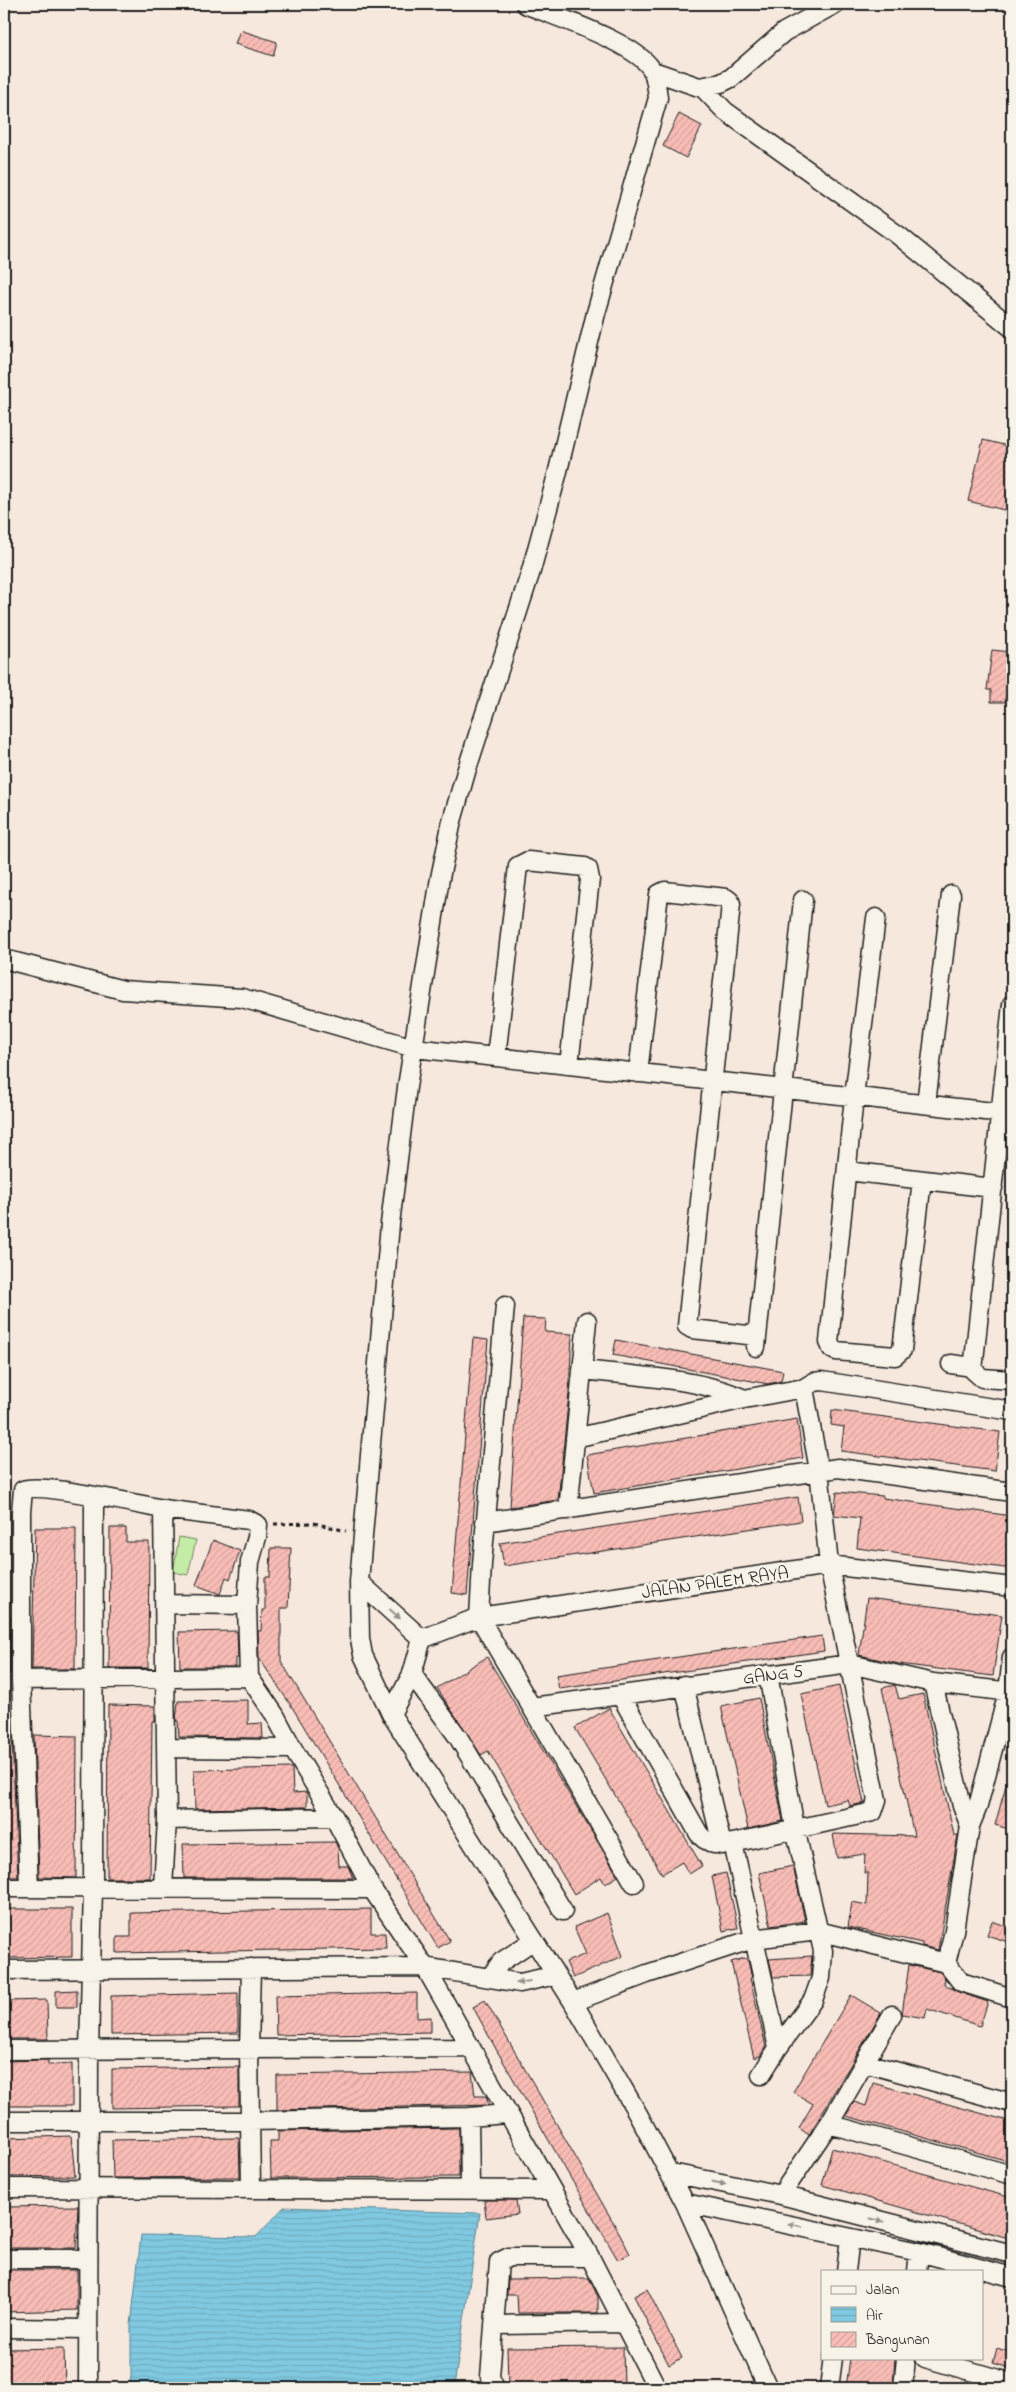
<svg xmlns="http://www.w3.org/2000/svg" width="1016" height="2392" font-family="'Indie Flower',sans-serif">
  <style>
    .garden { fill: #c5eca6; stroke: #708461 }
    .water { fill: url(#water-rules); stroke: #588492 }
    .building { fill: url(#building-hatch); stroke: #1c1c1c }
    .lines { fill: none; stroke-linecap: round; stroke-linejoin: round }
    .street-casing { stroke: #1c1c1c; stroke-width: 21 }
    .path { stroke: #1c1c1c; stroke-width: 3; stroke-dasharray: 4 4; stroke-linecap: butt }
    .street { stroke: #f7f3e8; stroke-width: 18 }
    .oneway { fill: #94928c }
    .labels { text-anchor: middle; stroke-width: 5; stroke-linejoin: round; paint-order: stroke }
    .street-label { font-size: 18px; fill: #1c1c1c; stroke: #f7f3e8 }
  </style>
  <defs>
    <pattern id="water-rules" width="6" height="5" patternUnits="userSpaceOnUse" patternTransform="scale(1.25)"><rect width="6" height="5" fill="#80c9e1"/><path d="M0 2.5h6" fill="none" stroke="#6eacc0"/></pattern>
    <pattern id="building-hatch" width="6" height="6" patternUnits="userSpaceOnUse" patternTransform="scale(1.25)"><rect width="6" height="6" fill="#f9bdb6"/><path d="M-1 1l2-2M0 6l6-6M5 7l2-2" fill="none" stroke="#d5a29c"/></pattern>
  </defs>
  <rect width="100%" height="100%" fill="#f7e8de"/>
  <filter id="ink" filterUnits="userSpaceOnUse"><feTurbulence type="fractalNoise" baseFrequency=".02" numOctaves="2"/><feDisplacementMap in="SourceGraphic" scale="10" xChannelSelector="R" yChannelSelector="G"/><feConvolveMatrix kernelMatrix="1 2 1 2 8 2 1 2 1" color-interpolation-filters="sRGB"/></filter>
  <g filter="url(#ink)">
    <path class="garden" d="M179 1537 196 1540 188 1575 173 1572Z"/>
    <path class="water" d="M284 2207 480 2213 455 2380 458 2388H129L131 2376V2325L141 2235 256 2237Z"/>
    <path class="building" d="M240 30 277 42 273 56 235 44Z
      M679 114 702 126 686 158 663 146Z
      M983 440 1012 447V512L968 501Z
      M992 650 1011 652 1005 702H991V690H987Z
      M523 1318 546 1319 545 1332 572 1334 569 1394 558 1500 510 1507Z
      M473 1338 488 1340 467 1595 452 1593Z
      M616 1340 783 1371 781 1381 768 1384 613 1355Z
      M832 1410 1000 1432 995 1471 841 1451 844 1427 831 1425Z
      M797 1419 803 1458 594 1493 587 1455Z
      M837 1492 883 1496V1498L1012 1516 1010 1544 1012 1545V1569L857 1548 860 1518 834 1515Z
      M798 1497 801 1521 504 1566 500 1543Z
      M35 1528H76L75 1669H32Z
      M110 1528H126V1542H149L148 1668H109Z
      M213 1540 240 1551 230 1579 226 1577 220 1594 196 1585Z
      M271 1548H291L288 1608H281V1661L450 1941 438 1948 292 1707 259 1658 258 1631H261L262 1610H265V1577H270Z
      M867 1598 1002 1615 993 1676 899 1664 859 1655Z
      M4 1616H10V1674H4Z
      M237 1631 238 1658H236V1667H180L179 1632Z
      M822 1636 824 1651 559 1689 556 1675Z
      M487 1657 618 1876 605 1884 601 1877 574 1894 488 1751 481 1755 437 1688Z
      M895 1685 899 1699 923 1694 954 1835H958L938 1950 922 1946V1943L848 1927 852 1902 867 1905 868 1873H864L865 1854 837 1858 833 1834 914 1836 882 1688Z
      M839 1686 864 1803 850 1806 848 1800 825 1805 801 1694Z
      M759 1698 783 1821 748 1829 721 1706Z
      M248 1700V1724L262 1723 263 1738 179 1737 178 1721H176L178 1701Z
      M108 1705 155 1706V1721H152L150 1878H107Z
      M609 1708 702 1866 689 1874 682 1862 662 1874 575 1728Z
      M4 1735H12L18 1877H4Z
      M34 1735 77 1736 76 1878 39 1877Z
      M292 1768 293 1793 307 1792V1807L195 1809 194 1770Z
      M1008 1778H1012V1830L995 1825Z
      M335 1842 338 1848 339 1866H348L353 1878H184L183 1844Z
      M793 1866 805 1921 771 1926 759 1873Z
      M726 1873 738 1928 723 1931 712 1876Z
      M4 1909H72V1957L4 1958Z
      M371 1909V1933H385L386 1948 117 1953V1937H131V1913Z
      M607 1913 623 1956 573 1978 566 1962 586 1954 574 1927Z
      M992 1921 1012 1928 1008 1942 987 1935Z
      M812 1956 810 1976 773 1977 769 1959Z
      M745 1958 748 1961 752 1978H750L766 2047 760 2056 754 2058 731 1962Z
      M909 1965 940 1972 945 1979 944 1984 958 1992 988 2002 980 2026 927 2009 925 2018 902 2014Z
      M77 1990V2007H56V1991Z
      M238 1993V2033L111 2035V1996Z
      M417 1993V2018L431 2017V2032L276 2035 275 1996Z
      M851 1995 881 2013 809 2135 799 2128 813 2104 793 2092Z
      M47 2000 48 2039H4V2001Z
      M485 2000 620 2234 630 2254 618 2260 496 2049 473 2007Z
      M48 2060V2065L72 2064V2106H4V2061Z
      M239 2067V2106L112 2108V2069Z
      M472 2072 475 2096H486L489 2105 277 2110V2075Z
      M873 2083 1012 2122V2162L846 2116 854 2102 866 2106Z
      M459 2128V2177L271 2178 270 2141H278V2131Z
      M71 2136 75 2176 4 2177V2138Z
      M239 2138 240 2177 113 2178 112 2140Z
      M832 2148 1012 2198V2239L822 2185Z
      M484 2200H516L518 2214 486 2218Z
      M78 2206 76 2248H4V2207Z
      M4 2270H77V2310L4 2312Z
      M589 2278 598 2297V2313H518L517 2295H507L508 2279Z
      M647 2289 682 2358 669 2365 634 2296Z
      M623 2347 624 2385H508L507 2348Z
      M64 2348 65 2388H4V2349Z
      M997 2348 1012 2353V2369L993 2363Z
      M850 2358H895L893 2388H846Z"/>
    <g class="lines">
      <g class="street-casing">
        <path id="street" d="M525 4C553 16 641 44 653 72 656 79 657 90 658 98L596 313 557 475 531 571 466 772 452 821 440 878 407 1087 390 1224 359 1582 360 1639 363 1655 391 1714 573 2002 638 2114 685 2203 768 2388
          M653 71 699 87 721 83 731 78 784 32 835 4
          M703 88 725 111 898 235 1012 328
          M876 918 854 1097 829 1342 832 1349 836 1351 895 1356 902 1350 922 1180
          M4 959 123 990 242 998 414 1048 1012 1114
          M1012 1004 973 1370 982 1378 1012 1380
          M496 1057 518 866 528 861 585 867 588 869 590 879 569 1065
          M638 1073 659 894 665 891 726 898 730 901 731 904 687 1326 692 1329 757 1336
          M926 1104 951 895
          M847 1171 993 1188
          M505 1306 482 1564 479 1617 634 1883
          M756 1347 803 900
          M951 1364 973 1367
          M583 1370C632 1376 700 1378 744 1399
          M575 1438 744 1399 804 1388 814 1382 822 1381 1012 1411
          M163 1509 249 1520 258 1525 257 1537 250 1562 247 1605 249 1677 275 1715 293 1749 334 1817 372 1889 425 1967 590 2257 657 2388
          M568 1510 587 1321
          M485 1522 838 1468 1012 1492
          M359 1582 422 1639 412 1674 391 1714
          M165 1604 247 1605
          M422 1639 479 1617 829 1565 1012 1587
          M412 1674 458 1737 563 1911
          M21 1680 249 1677
          M933 1683 962 1806 970 1826 978 1806 1008 1692 1012 1657
          M684 1685 722 1845
          M621 1696 699 1834 704 1839 714 1844 733 1843 873 1812 877 1800 829 1565 819 1470 804 1388
          M532 1707 850 1664 933 1683 1012 1692
          M166 1748 293 1749
          M167 1820 334 1817
          M733 1843 778 2048
          M4 1888 372 1889
          M29 1888 21 1680V1512L23 1490C38 1482 141 1505 163 1509L167 1820 163 1887
          M946 1963 954 1931 970 1826
          M251 1968 249 2049 251 2188
          M4 1970 425 1967 520 1983 556 1975
          M490 1977 501 1962 534 1940
          M573 2002 647 1974 753 1939 818 1931 946 1963 961 1982 1012 1998
          M4 2050 471 2048
          M865 2063 1012 2103
          M761 2075 778 2048 813 2000 821 1978 823 1951 795 1828 768 1674
          M469 2117 470 2189
          M4 2121H250L469 2117 507 2114
          M829 2124 1012 2175
          M671 2173 781 2195 1012 2254
          M4 2188 551 2190
          M781 2195 829 2124 892 2015
          M685 2203 919 2252 1012 2277
          M4 2259H88
          M846 2271 850 2238
          M917 2271 919 2252
          M494 2325 622 2323
          M4 2328 87 2329
          M925 2358 1012 2383
          M88 2388 89 2051 93 1888 94 1496
          M495 2388 490 2377 499 2262 509 2257H590
          M829 2388 833 2358
          M903 2388 906 2358"/>
      </g>
      <path class="path" d="M274 1524 314 1523 346 1531"/>
      <use href="#street" class="street"/>
    </g>
    <defs><path id="oneway-solid" d="M-6-.8H1V-3.2L6.5 0L1 3.2V.8H-6Z" transform="scale(1.25)"/></defs>
    <g class="oneway">
      <use href="#oneway-solid" transform="translate(395 1614) rotate(42)"/>
      <use href="#oneway-solid" transform="translate(523 1982) rotate(172)"/>
      <use href="#oneway-solid" transform="translate(719 2183) rotate(11)"/>
      <use href="#oneway-solid" transform="translate(877 2220) rotate(14)"/>
      <use href="#oneway-solid" transform="translate(795 2225) rotate(-169)"/>
    </g>
  </g>
  <g class="labels">
    <g class="street-label">
      <text transform="translate(715 1582) rotate(-8)" y="6">JALAN PALEM RAYA</text>
      <text transform="translate(773 1674) rotate(-7)" y="6">GANG 5</text>
    </g>
  </g>
  <rect width="1016" height="2392" fill="none" stroke="#f7f3e8" stroke-width="20"/>
  <rect x="10" y="10" width="996" height="2372" fill="none" stroke="#1c1c1c" stroke-width="2" filter="url(#ink)"/>
  <rect x="821" y="2270" width="162" height="90" fill="#f7f3e8" stroke="#9f9d96"/>
  <rect x="831" y="2286" width="25" height="8" fill="#f7f3e8" stroke="#9f9d96"/>
  <text x="866" y="2294" font-size="15" fill="#1c1c1c">Jalan</text>
  <rect x="831" y="2307" width="25" height="15" fill="url(#water-rules)" stroke="#9f9d96"/>
  <text x="866" y="2320" font-size="15" fill="#1c1c1c">Air</text>
  <rect x="831" y="2332" width="25" height="15" fill="url(#building-hatch)" stroke="#9f9d96"/>
  <text x="866" y="2344" font-size="15" fill="#1c1c1c">Bangunan</text>
</svg>
